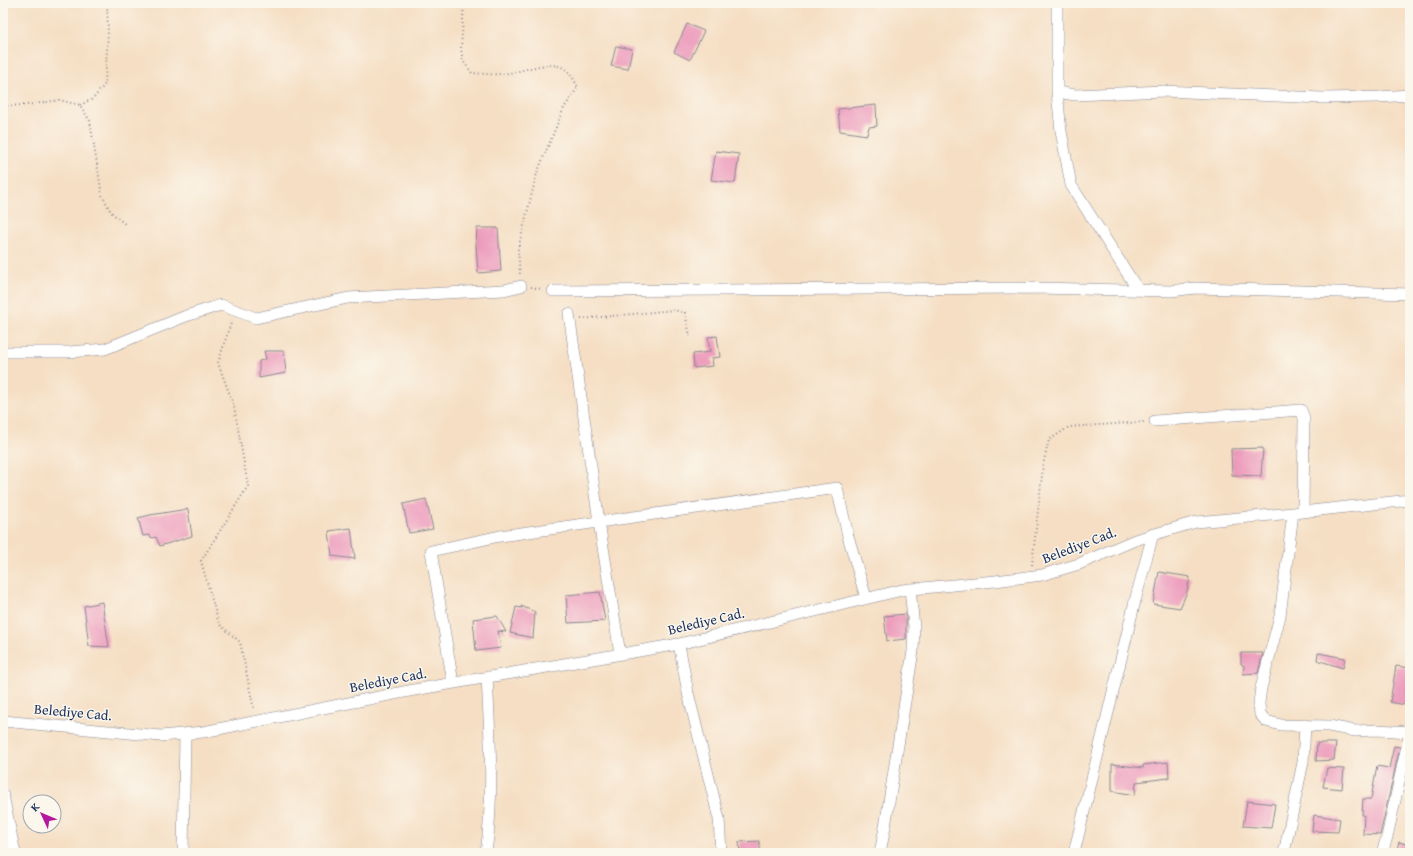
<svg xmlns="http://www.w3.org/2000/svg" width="1413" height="856" font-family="'Gentium Book Plus',serif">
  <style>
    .building { fill: #ec98ba }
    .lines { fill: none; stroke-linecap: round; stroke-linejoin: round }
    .street-casing { stroke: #888690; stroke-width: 12 }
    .path { stroke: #888690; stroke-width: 2; stroke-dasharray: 1 3; stroke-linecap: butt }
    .street { stroke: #fff; stroke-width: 11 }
    .labels { text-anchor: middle; stroke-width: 3; stroke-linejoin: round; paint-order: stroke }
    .street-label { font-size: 14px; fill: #1b2f5e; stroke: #fbf7ec }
  </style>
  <rect width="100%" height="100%" fill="#fbf7ec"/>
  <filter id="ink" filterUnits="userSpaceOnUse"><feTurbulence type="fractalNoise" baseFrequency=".025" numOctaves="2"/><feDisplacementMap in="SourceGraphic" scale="8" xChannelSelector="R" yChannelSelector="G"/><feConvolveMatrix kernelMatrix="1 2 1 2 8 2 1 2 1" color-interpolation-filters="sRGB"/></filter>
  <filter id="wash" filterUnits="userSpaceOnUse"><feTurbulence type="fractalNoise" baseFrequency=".012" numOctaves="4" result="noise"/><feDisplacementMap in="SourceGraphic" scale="16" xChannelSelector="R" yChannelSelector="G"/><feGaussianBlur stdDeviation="0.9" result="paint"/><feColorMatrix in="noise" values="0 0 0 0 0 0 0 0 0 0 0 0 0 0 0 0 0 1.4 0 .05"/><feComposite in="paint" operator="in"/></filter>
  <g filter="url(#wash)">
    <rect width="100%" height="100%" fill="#f5dec3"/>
    <g id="blocks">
      <path class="building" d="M687 24 704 31 690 60 674 52Z
        M616 46 632 49 628 69 611 66Z
        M876 105 877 126 869 127 867 135 840 131 838 109Z
        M716 151 739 154 735 183 711 180Z
        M477 228H498L501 271 478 273 476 244Z
        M717 336 720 357 712 358 713 366 694 368 693 354 710 352 708 337Z
        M264 351H284L286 373 259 378V361L266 359Z
        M1263 448 1261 476 1232 475 1231 449Z
        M426 499 433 529 409 533 403 504Z
        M188 509 192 536 160 546 156 537 152 538 149 535 143 536 138 518 150 515Z
        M351 528 355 559 332 556 329 531Z
        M1159 572 1190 577 1187 592 1180 608 1153 604Z
        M600 592 605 621 568 623 566 595Z
        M102 602 109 647 89 646 84 606Z
        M521 606 535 612 533 638 510 633 516 607 522 608Z
        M906 614V639L887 641 884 616Z
        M497 616 506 632 498 631 501 648 476 651 473 619Z
        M1241 653H1263L1258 673 1243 674 1244 666 1241 664Z
        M1318 653 1345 658 1343 668 1317 660Z
        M1396 666 1410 668V706L1390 702Z
        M1317 743H1336L1334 760 1316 761Z
        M1394 746 1400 747 1380 835 1363 834 1364 815H1362L1363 799H1371L1377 766 1389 768Z
        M1168 762 1169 778 1136 782 1135 795 1112 791V764L1143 768V765Z
        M1327 768 1344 769 1342 789 1323 787Z
        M1247 801 1275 804 1271 828 1243 826Z
        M1314 815 1340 819 1338 832 1312 831Z
        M759 841 761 853H740L739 842Z
        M1399 842 1410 845V853H1396Z"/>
    </g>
  </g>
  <g filter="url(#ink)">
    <use href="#blocks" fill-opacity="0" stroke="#888690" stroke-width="1"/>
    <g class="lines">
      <g class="street-casing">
        <path id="street" d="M1057 3V92L1061 131 1071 185 1138 290
          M1057 92 1075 95 1163 91 1322 98 1379 97 1410 95
          M553 291 1036 288 1171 291 1195 288 1410 294
          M569 314 599 522 620 654
          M3 352H70L105 349 186 316 221 305 256 318 348 298 504 290 521 286
          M1155 421 1301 410 1304 418 1303 512
          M1293 513 1280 616 1261 688 1259 703 1260 714 1266 721 1281 725 1329 726 1355 731 1377 730 1410 732
          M679 644 688 693 719 819 721 853
          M453 683 431 551 500 536 837 488 848 536 866 598
          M3 721 161 736 203 732 414 690 679 644 902 590 995 581 1042 575 1079 564 1135 540 1196 522 1293 513 1410 500
          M3 795 15 853
          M183 853 185 734
          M486 853C494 795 490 735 487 677
          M880 853 885 827 913 651 914 627 910 589
          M1074 853 1135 601 1153 534
          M1284 853 1303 762 1305 725
          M1382 853 1387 837 1410 732"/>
      </g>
      <path class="path" d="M464 3 461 49 463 61 472 73C484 74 497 75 509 73 525 71 544 61 561 67 569 69 574 80 578 87L564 108 537 173 518 249 520 275
        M80 105 93 99 105 84 108 32 107 3
        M3 106 27 105 59 100 80 105 90 121 102 195 111 212 126 225
        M531 287 542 289
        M581 319 674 310 685 313 690 336
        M232 320 218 363 234 406 248 486 201 561 219 624 240 642 254 710
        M1032 565 1043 465 1049 440 1069 427 1144 422"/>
      <use href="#street" class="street"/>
    </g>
  </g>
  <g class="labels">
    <g class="street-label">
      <text transform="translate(1079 545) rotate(-21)" y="5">Belediye Cad.</text>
      <text transform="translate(706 621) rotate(-13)" y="5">Belediye Cad.</text>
      <text transform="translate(388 680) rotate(-11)" y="5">Belediye Cad.</text>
      <text transform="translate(73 712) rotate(5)" y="5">Belediye Cad.</text>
    </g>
  </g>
  <rect width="1413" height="856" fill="none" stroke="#fbf7ec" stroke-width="16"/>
  <g transform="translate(42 814) rotate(314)"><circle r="19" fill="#fbf7ec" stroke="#a1a7b3"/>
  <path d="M0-3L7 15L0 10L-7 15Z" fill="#b5179e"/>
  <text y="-6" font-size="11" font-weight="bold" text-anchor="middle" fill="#1b2f5e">K</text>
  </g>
</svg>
